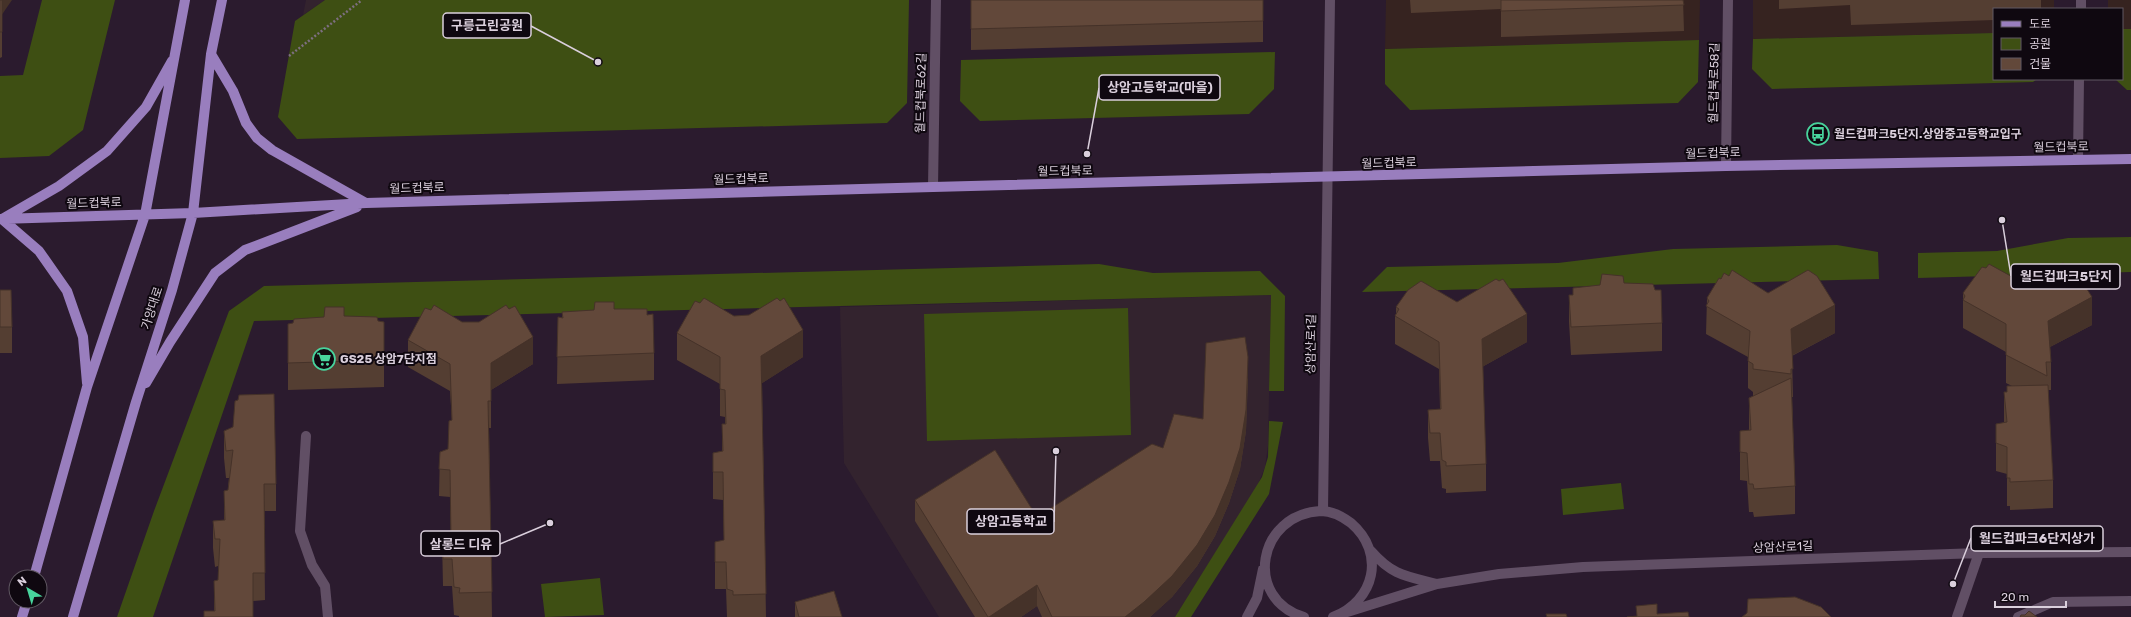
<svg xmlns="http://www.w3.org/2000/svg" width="2131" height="617" font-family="Rubik,'Noto Sans KR',sans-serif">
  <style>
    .commercial { fill: #362320 }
    .education { fill: #33232e }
    .green { fill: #3e4f13 }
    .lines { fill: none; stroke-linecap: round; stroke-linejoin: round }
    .path { stroke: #7d6f80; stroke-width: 2.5; stroke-dasharray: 2 2; stroke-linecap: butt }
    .minor { stroke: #614f65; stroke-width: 10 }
    .major { stroke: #997ebe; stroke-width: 10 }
    .wall { fill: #543e32 }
    .shaded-wall { fill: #453229 }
    .building { fill: #62483a; stroke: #453229 }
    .labels { text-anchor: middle; stroke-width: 4; stroke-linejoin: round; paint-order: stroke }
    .street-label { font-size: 12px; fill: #dacfdc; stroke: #0f0810 }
    .poi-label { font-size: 12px; font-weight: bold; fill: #dacfdc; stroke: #0f0810; text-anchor: start }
    .leader { fill: none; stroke: #dacfdc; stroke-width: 1.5 }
    .callout-dot { fill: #dacfdc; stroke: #0f0810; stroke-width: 1.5 }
    .callout { fill: #0f0810; stroke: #dacfdc; stroke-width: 1.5 }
    .callout-label { font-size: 13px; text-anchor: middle; font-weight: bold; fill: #dacfdc }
  </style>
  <rect width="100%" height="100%" fill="#2b1b2e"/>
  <path class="commercial" d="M1386 0H1700L1699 40 1385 49Z
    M1753 0H2054V9H1994V33L1753 39Z
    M2108 0H2131V29H2122V9H2108Z"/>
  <path class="education" d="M306 0H325L303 15Z
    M1271 295 1268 446 1265 467 1257 487 1175 617H939L844 463 840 307Z"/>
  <path class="green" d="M42 0H115L83 130 49 156 0 158V76L23 75Z
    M325 0H909L907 103 887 123 297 139 278 117 295 21Z
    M2122 29H2131V90H2127L2115 79H2122Z
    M1994 33V79H2037L2033 82 1772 89 1752 69 1753 39Z
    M1699 40 1698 82 1678 103 1410 110 1385 84V49Z
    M1275 52 1274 89 1249 114 980 121 960 101 961 60Z
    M2131 237V272L1918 278V253L1997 251 2068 238Z
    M1837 245 1878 252 1879 279 1362 292 1387 267 1558 263 1673 249Z
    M1099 264 1153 273 1260 271 1285 296 1284 391H1269L1271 295 254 321 153 617H117L154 511 229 311 264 286Z
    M1128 308 1131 435 927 441 924 314Z
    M1269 421 1283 422 1269 494 1191 617H1175L1262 477 1268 457Z
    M1621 483 1624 509 1563 515 1561 489Z
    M600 578 604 615 545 617 541 584Z"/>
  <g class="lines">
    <path class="path" d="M289 56 362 0"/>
    <path class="minor" d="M2081 9V0
      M2078 159 2079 79
      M1726 166 1728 0
      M933 187 936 0
      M306 436 300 531 312 565 325 586 328 617
      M1323 511 1330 0
      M1371 551C1393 576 1406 576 1437 584
      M1344 613 1437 584 1499 574 1583 567 1979 553 2131 552
      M1247 617 1257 598 1263 569
      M1304 617C1243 599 1257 514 1321 511 1331 511 1343 517 1351 523 1386 553 1375 601 1333 617
      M1957 617 1979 553
      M2018 617 2053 602 2131 601"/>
    <path class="major" d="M211 54 233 91 246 123 257 138 272 150 366 203
      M0 219 193 213 366 203 933 187 1726 166 2131 159
      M87 383 83 337 67 291 39 251 2 219 59 186 107 151 146 107 172 61
      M146 383 170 342 215 273 245 250 357 207
      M34 577 87 387 145 215 185 0
      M22 617 27 601
      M73 617 136 402 172 290 193 213 211 54 222 0"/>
  </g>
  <path class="wall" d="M0 0 2 15V57L0 58Z
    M971 0H1263V42L971 50Z
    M1410 0H1683L1684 31 1501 37V9L1411 13Z
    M1779 0H2041V9H1994V20L1851 25 1850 5 1779 9Z
    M1729 276 1768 293 1835 333 1792 356 1793 397H1792L1795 486V514L1754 517 1753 512H1749L1747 481 1740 480V431L1749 430V398L1753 396V392L1748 388V357L1706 334 1707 298 1721 279Z
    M1624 283 1662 323V351L1571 355 1569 322V295H1573Z
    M0 290 12 327V353H0Z
    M1963 293 2092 325 2050 347 2051 362V390H2048L2053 480V508L2010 510V506H2007V474L1996 471V424L2004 423V392H2007L2012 386 2006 383V352L1963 328Z
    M1396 307 1527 342 1482 367 1486 464V491L1446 493V489L1442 488 1440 461H1430L1428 438V410L1440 409 1439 369 1395 344V316L1396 314Z
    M614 309 647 315 654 353V380L557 384 558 317 562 318V312Z
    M431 310 462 322 533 364 491 390V428H489L492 617H459V616L454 615 452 586H443L442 540 451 538 450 497 439 496 440 452 448 449 452 421 450 391 408 367V340Z
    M344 316 384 322V387L288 390V363L293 323Z
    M677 333 803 357 762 383 766 617H727L726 589H715V542L724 540 723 500 713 499V453L722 451V424H725V417L720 416V384L677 360Z
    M1248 378 1246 431 1240 469 1229 503 1215 536 1197 566 1172 597 1150 617H1042L1037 606 1021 617H975L915 521V500L1037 517 1163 448 1203 419Z
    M224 431 276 484V511H264L265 600 253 601V617L214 611V581L218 580V566L215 567 213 548V521L224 520V491L228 490 229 478H226L224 458Z
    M795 602 842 617H795Z"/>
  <path class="shaded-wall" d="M1 0H12L1 16Z
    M2092 297V325L2048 348V321Z
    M1835 305V333L1791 356V329Z
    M1527 314V342L1482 367V339Z
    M803 330V357L761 384V356Z
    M533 337V364L491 390V428V363Z
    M1248 357 1246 431 1240 469 1229 503 1215 536 1197 566 1172 597 1150 617H1125Z
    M1037 585V606L1021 617H989Z"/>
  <path class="building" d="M0 0H2V32H0Z
    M971 0H1263V21L971 29Z
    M1501 0H1683L1684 5 1501 11Z
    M2063 263 2067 266 2071 264 2092 297 2048 321 2051 362H2046L2047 376 2006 355V324L1963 300 1965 296 1963 293 1982 267 1986 268 1989 264 2027 285Z
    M1732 270 1768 293 1808 270 1817 276 1835 305 1791 329 1793 369H1791V374L1753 369V364L1748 361 1750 331 1706 306 1709 301 1707 298 1719 278 1721 279 1724 273 1729 276Z
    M1602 274 1623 276 1624 283 1653 284 1655 290H1661L1662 323 1571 327 1569 295H1573V288L1600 285Z
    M1496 279 1499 281 1503 279 1527 314 1482 339 1486 464 1446 466V462L1442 460 1440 433H1430L1428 410 1441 409 1439 342 1395 316 1399 309 1396 307 1408 290 1421 281 1457 302Z
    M0 290H11L12 327H0Z
    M704 298 734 316 749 315 777 298 780 301 784 298 803 330 761 356 766 594 733 595V591L727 589 726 562H715V542L724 540 723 472H713V453L723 451 722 424H726L725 390 720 389V357L677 333 695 301 700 303Z
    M595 302H614V309H647V315L653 314 654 353 557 357 558 317 563 318 562 312 594 310Z
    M434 305 462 322H479L506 305 509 309 515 306 533 337 491 363V401H488L492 592 459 593 460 588 454 587 452 559H443L442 540 451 538 450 470 439 469 440 452 448 449 449 421 452 420 450 364 408 340 425 308 431 310Z
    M325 307H344V316L377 317 378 321 384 322V360L288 363V324L293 323 294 319 324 317Z
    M1245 337 1248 357 1246 410 1240 448 1229 482 1215 515 1197 545 1172 576 1144 602 1125 617H1052L1037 585 989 617H988L915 500 995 450 1037 517 1152 444 1163 448 1174 414 1203 419 1206 343Z
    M1791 378 1795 486 1754 489 1753 484H1749L1747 453 1740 452V431L1751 430 1749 398Z
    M2048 385 2053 480 2010 482V478H2007V447L1996 443V424L2007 422 2004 392H2007V386Z
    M274 394 276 484H264L265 573H253V617H204V611H215L214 581 218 580 220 539H215L213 521 225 520 224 491 228 490 233 450 226 451 224 431 233 427 235 401 238 400 239 395Z
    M834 591 842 617H799L795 602Z
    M1795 597 1821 607 1831 617H1742L1747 613 1748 599Z
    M1657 604V614L1688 612 1689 617H1627L1637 616 1636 606Z
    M2029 611 2037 617H2020L2021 615H2025Z
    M1546 614H1566L1567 617H1547Z"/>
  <defs>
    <g id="bus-ring" transform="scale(1.15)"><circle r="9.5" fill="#0f0810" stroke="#48d49d" stroke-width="1.5"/><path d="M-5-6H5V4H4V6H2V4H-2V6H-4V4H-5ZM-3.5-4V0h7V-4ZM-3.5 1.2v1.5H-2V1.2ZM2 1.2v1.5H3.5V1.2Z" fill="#48d49d"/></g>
    <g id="supermarket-ring" transform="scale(1.15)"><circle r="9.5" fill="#0f0810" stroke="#48d49d" stroke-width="1.5"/><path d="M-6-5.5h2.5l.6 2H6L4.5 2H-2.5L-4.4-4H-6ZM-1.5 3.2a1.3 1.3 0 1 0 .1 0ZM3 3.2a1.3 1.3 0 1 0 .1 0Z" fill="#48d49d"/></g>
  </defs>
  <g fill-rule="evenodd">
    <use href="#bus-ring" x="1818" y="134"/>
    <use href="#supermarket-ring" x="324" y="359"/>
  </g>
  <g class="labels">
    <g class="street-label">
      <text transform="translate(1714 83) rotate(-89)" y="4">월드컵북로58길</text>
      <text transform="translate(921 93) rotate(-89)" y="4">월드컵북로62길</text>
      <text transform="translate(2061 147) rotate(-1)" y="4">월드컵북로</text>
      <text transform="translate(1713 153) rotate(-2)" y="4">월드컵북로</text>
      <text transform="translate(1389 163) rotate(-2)" y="4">월드컵북로</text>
      <text transform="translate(1065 171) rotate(-1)" y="4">월드컵북로</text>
      <text transform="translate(741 179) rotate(-2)" y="4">월드컵북로</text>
      <text transform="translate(417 188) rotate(-2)" y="4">월드컵북로</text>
      <text transform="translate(94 203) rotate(-2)" y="4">월드컵북로</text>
      <text transform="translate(152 308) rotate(-72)" y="4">가양대로</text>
      <text transform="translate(1311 344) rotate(-89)" y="4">상암산로1길</text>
      <text transform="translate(1783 547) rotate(-2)" y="4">상암산로1길</text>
    </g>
    <g class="poi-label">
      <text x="1834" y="138">월드컵파크5단지.상암중고등학교입구</text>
      <text x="340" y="363">GS25 상암7단지점</text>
    </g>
  </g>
  <path class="leader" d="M598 62L531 26M1087 154L1099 88M2002 220L2011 276M1056 451L1054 522M1953 584L1971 538M550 523L500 544"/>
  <g class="callout-dot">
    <circle cx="598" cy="62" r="4"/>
    <circle cx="1087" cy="154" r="4"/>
    <circle cx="2002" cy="220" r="4"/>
    <circle cx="1056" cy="451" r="4"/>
    <circle cx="1953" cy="584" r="4"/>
    <circle cx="550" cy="523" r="4"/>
  </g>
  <g class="callout">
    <rect x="443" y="13" width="88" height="25" rx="4"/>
    <rect x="1099" y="75" width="121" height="25" rx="4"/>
    <rect x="2011" y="264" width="109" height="25" rx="4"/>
    <rect x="967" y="509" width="87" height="25" rx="4"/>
    <rect x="1971" y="526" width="132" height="25" rx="4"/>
    <rect x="421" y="531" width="79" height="25" rx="4"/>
  </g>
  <g class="callout-label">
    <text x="487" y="30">구릉근린공원</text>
    <text x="1160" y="92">상암고등학교(마을)</text>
    <text x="2066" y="281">월드컵파크5단지</text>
    <text x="1011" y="526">상암고등학교</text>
    <text x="2037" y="543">월드컵파크6단지상가</text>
    <text x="461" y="549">살롱드 디유</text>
  </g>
  <rect x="1993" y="8" width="130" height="72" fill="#0f0810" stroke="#605862"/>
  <rect x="2001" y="21" width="20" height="6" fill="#997ebe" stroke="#605862"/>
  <text x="2029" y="28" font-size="12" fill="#dacfdc">도로</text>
  <rect x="2001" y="38" width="20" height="12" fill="#3e4f13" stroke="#605862"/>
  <text x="2029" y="48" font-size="12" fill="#dacfdc">공원</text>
  <rect x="2001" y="58" width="20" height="12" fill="#62483a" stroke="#605862"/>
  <text x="2029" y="68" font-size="12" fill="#dacfdc">건물</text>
  <g transform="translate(28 589) rotate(322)"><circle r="19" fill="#0f0810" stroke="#605862"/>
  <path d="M0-3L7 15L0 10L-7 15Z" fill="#48d49d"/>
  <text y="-6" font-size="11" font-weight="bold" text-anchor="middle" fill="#dacfdc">N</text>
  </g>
  <path d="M1995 601v6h71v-6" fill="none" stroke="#dacfdc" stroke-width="2"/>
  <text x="2001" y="601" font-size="12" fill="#dacfdc" stroke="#0f0810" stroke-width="3" paint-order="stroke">20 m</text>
</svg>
